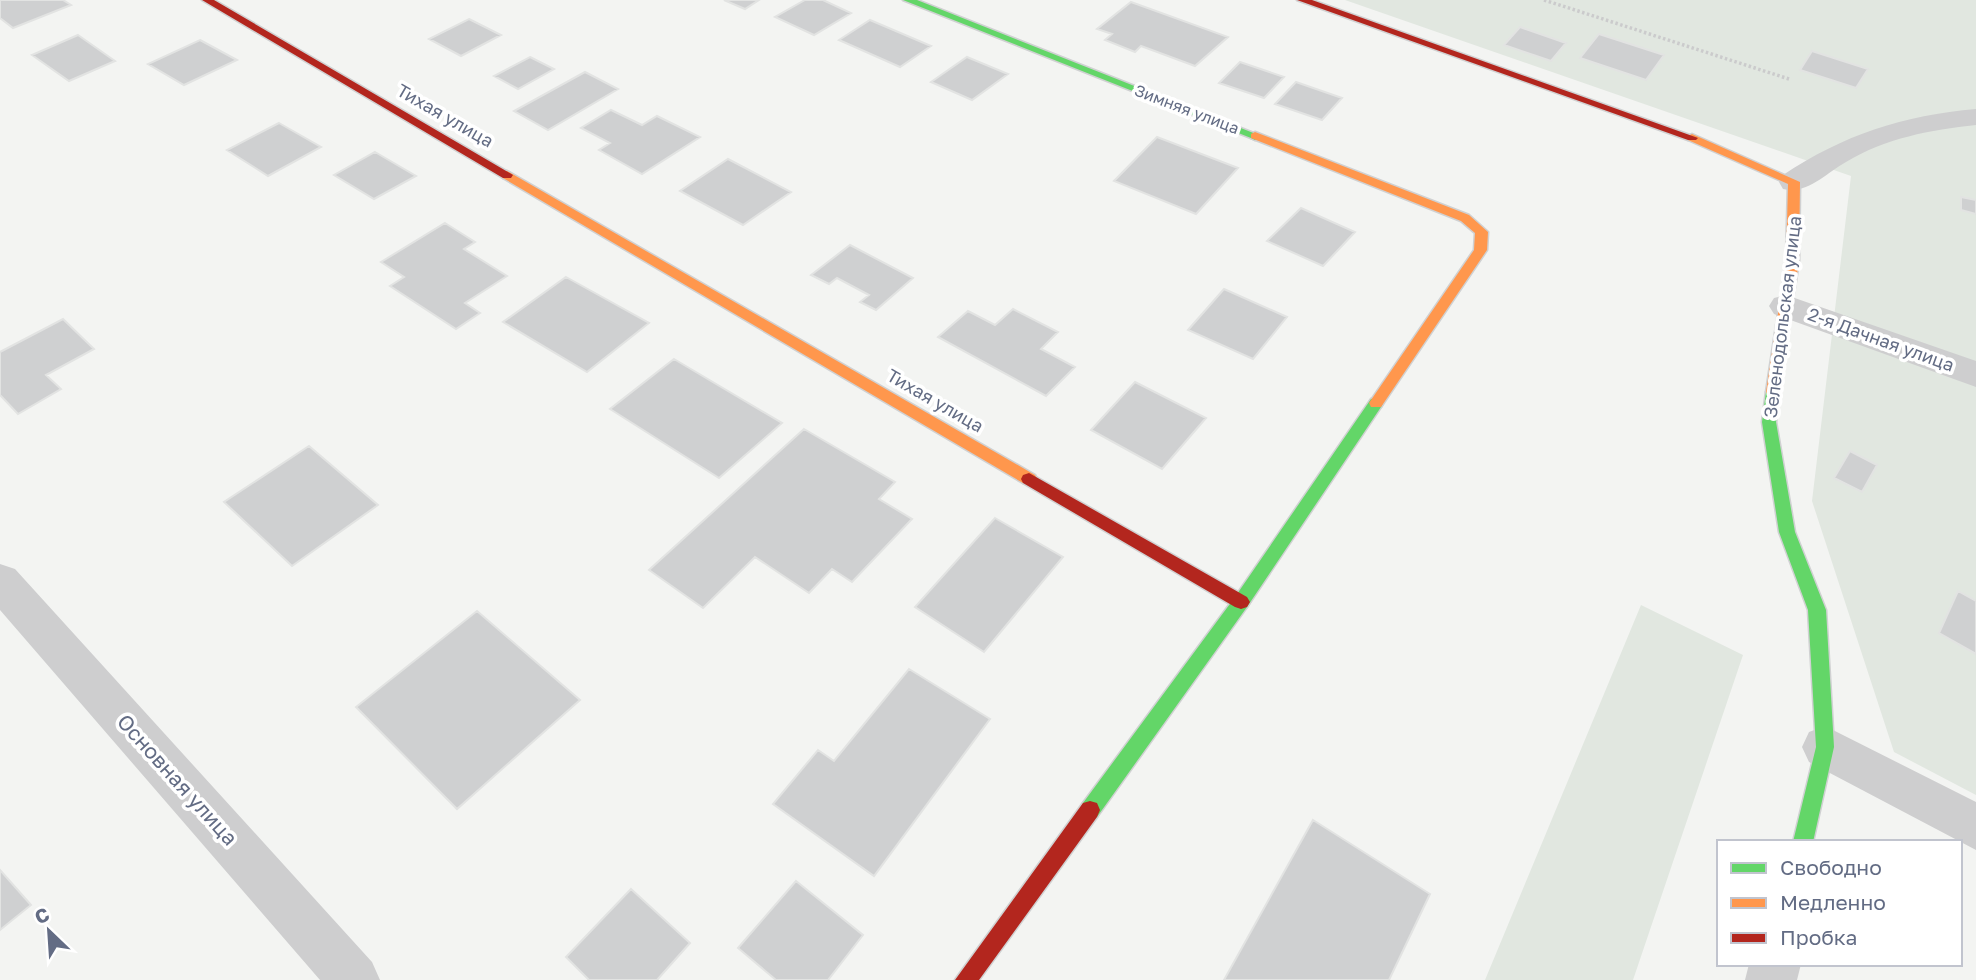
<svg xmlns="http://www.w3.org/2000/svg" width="1976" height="980" font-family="'Golos Text',sans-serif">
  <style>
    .green { fill: #e1e7e0 }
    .building { fill: #cfd0d1; stroke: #e2e3e2; stroke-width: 2 }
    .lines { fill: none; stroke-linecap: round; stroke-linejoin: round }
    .fast-casing { stroke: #d0d1d2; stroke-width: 3 }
    .slow-casing { stroke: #d0d1d2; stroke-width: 3 }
    .jam-casing { stroke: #d0d1d2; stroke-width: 3 }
    .path { stroke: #cbcbcc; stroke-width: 3.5; stroke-dasharray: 2.5 2.5; stroke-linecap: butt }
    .street { fill: #cececf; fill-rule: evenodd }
    .fast { fill: #63d668; fill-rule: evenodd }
    .slow { fill: #ff974d; fill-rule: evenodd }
    .jam { fill: #b3261e; fill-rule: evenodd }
    .labels { text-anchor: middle; stroke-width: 7; stroke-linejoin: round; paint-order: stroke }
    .far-street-label { font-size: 16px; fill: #636c84; stroke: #fff }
    .street-label { font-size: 18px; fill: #636c84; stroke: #fff }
    .near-street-label { font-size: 21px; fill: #636c84; stroke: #fff }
  </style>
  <rect width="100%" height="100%" fill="#f3f4f2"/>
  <path class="green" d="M1345 0H1976V795L1894 752 1812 501 1851 176Z
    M1641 605 1743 655 1633 980H1485Z"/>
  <path class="building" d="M0 0H63L71 5 13 28 0 18Z
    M724 0H759L745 9Z
    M805 0H823L851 13 814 35 775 17Z
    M1131 2 1228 37 1195 66 1141 46 1135 52 1105 40 1112 34 1097 29Z
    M469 19 501 35 461 56 429 39Z
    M870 20 931 46 900 67 839 40Z
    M1520 27 1566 43 1551 61 1504 45Z
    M1599 34 1664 55 1646 80 1580 58Z
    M78 35 115 61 69 81 32 55Z
    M200 40 237 60 184 85 148 64Z
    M1812 51 1868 69 1856 88 1800 70Z
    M530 57 554 69 518 89 494 76Z
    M967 57 1008 74 972 100 931 82Z
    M1240 62 1284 77 1264 98 1219 83Z
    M585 72 618 89 548 130 514 111Z
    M1296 82 1342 98 1322 120 1275 104Z
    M611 110 642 125 657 116 700 137 642 174 599 150 610 143 581 128Z
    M279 123 321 147 268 176 227 150Z
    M1157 137 1238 168 1196 214 1114 181Z
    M375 152 416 176 374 199 334 175Z
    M728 159 791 192 743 225 680 191Z
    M1961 197 1976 200V214L1961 210Z
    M1301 208 1355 232 1323 266 1267 241Z
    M445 223 475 242 464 249 507 276 465 303 480 313 456 329 390 286 404 277 381 262Z
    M850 245 913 278 876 310 860 302 869 295 837 278 829 284 811 275Z
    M566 277 649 323 587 372 503 322Z
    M1224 289 1287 317 1253 359 1188 330Z
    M1013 309 1058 332 1041 349 1075 367 1046 396 938 337 968 311 995 325Z
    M63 319 94 349 46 375 61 389 18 414 0 395V352Z
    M674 359 782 423 719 478 610 409Z
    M1135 382 1206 418 1162 469 1091 430Z
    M804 429 895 482 879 499 912 519 852 582 832 569 809 593 755 557 703 608 649 570Z
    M309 446 378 505 292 566 224 502Z
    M1850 451 1877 465 1862 492 1834 478Z
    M995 518 1063 557 984 652 915 607Z
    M1958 591 1976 601V654L1939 633Z
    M477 611 580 700 457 809 356 707Z
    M909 669 990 719 874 876 773 804 818 750 834 761Z
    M1313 820 1430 894 1389 980H1224Z
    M0 870 31 905 0 930Z
    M796 881 863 935 828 980H776L738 948Z
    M631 889 690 943 657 980H589L566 957Z"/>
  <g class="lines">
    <g class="fast-casing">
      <path id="fast" d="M903 0H917L1261 136 1255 140 1251 138Z
        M1773 387 1780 392 1776 422 1795 532 1826 610 1834 747 1813 842H1793L1816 747 1808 610 1779 532 1762 422 1766 392Z
        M1376 398 1381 399 1383 403 1381 407 1247 607 1097 817 1090 819 1083 817 1080 810 1083 803 1235 597 1371 399Z"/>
    </g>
    <g class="slow-casing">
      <path id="slow" d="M1255 132 1469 215 1488 232 1487 250 1381 407H1371L1369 403 1474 250 1475 233 1461 221 1251 138V134Z
        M1692 134 1800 182 1799 261 1778 396H1768L1766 392 1786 261 1788 184 1688 140V136Z
        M507 171 1035 475 1037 479 1035 483H1023L503 178V172Z"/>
    </g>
    <g class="jam-casing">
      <path id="jam" d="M202 0H214L513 175 511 178H503Z
        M1297 0H1312L1698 138 1696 140H1688Z
        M1029 473 1247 597 1250 602 1247 607 1241 609 1235 607 1023 483 1021 479 1023 475Z
        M1090 801 1097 803 1100 810 1097 817 979 980H955L1083 803Z"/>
    </g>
    <path class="path" d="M1544 0 1789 79"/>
    <path class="street" d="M1976 109V125C1930 130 1886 138 1846 162 1826 173 1807 195 1783 189L1779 182 1783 175C1843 135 1904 115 1976 109Z
      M1786 295 1976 361V387L1774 314 1769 306 1774 298Z
      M0 564 15 569 372 962 380 980H320L0 610Z
      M1825 726 1976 802V850L1809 762 1802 747 1809 732Z
      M1749 964H1801L1797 980H1745Z"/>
    <use href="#fast" class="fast"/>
    <use href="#slow" class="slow"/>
    <use href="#jam" class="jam"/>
  </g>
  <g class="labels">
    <g class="far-street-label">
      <text transform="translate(1187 109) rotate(21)" y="6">Зимняя улица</text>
    </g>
    <g class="street-label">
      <text transform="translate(445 116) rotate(30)" y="6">Тихая улица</text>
      <text transform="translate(1783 317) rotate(-83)" y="6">Зеленодольская улица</text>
      <text transform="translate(1881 340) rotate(20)" y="6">2-я Дачная улица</text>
      <text transform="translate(935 401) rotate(30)" y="6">Тихая улица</text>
    </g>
    <g class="near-street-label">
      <text transform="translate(177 780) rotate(48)" y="7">Основная улица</text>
    </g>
  </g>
  <rect x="1717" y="840" width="245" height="126" fill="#ffffff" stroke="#c1c4ce" stroke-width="2"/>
  <rect x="1731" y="863" width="35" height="10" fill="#63d668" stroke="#c1c4ce" stroke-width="2"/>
  <text x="1780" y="875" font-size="21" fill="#636c84">Свободно</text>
  <rect x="1731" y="898" width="35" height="10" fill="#ff974d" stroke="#c1c4ce" stroke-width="2"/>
  <text x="1780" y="910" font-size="21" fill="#636c84">Медленно</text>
  <rect x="1731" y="933" width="35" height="10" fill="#b3261e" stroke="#c1c4ce" stroke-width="2"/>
  <text x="1780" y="945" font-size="21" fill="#636c84">Пробка</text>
  <g transform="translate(49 931) rotate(335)" stroke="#ffffff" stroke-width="5" paint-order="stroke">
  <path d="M0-5L12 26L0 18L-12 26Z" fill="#636c84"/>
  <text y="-10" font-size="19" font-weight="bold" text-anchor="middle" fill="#636c84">С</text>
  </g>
</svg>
